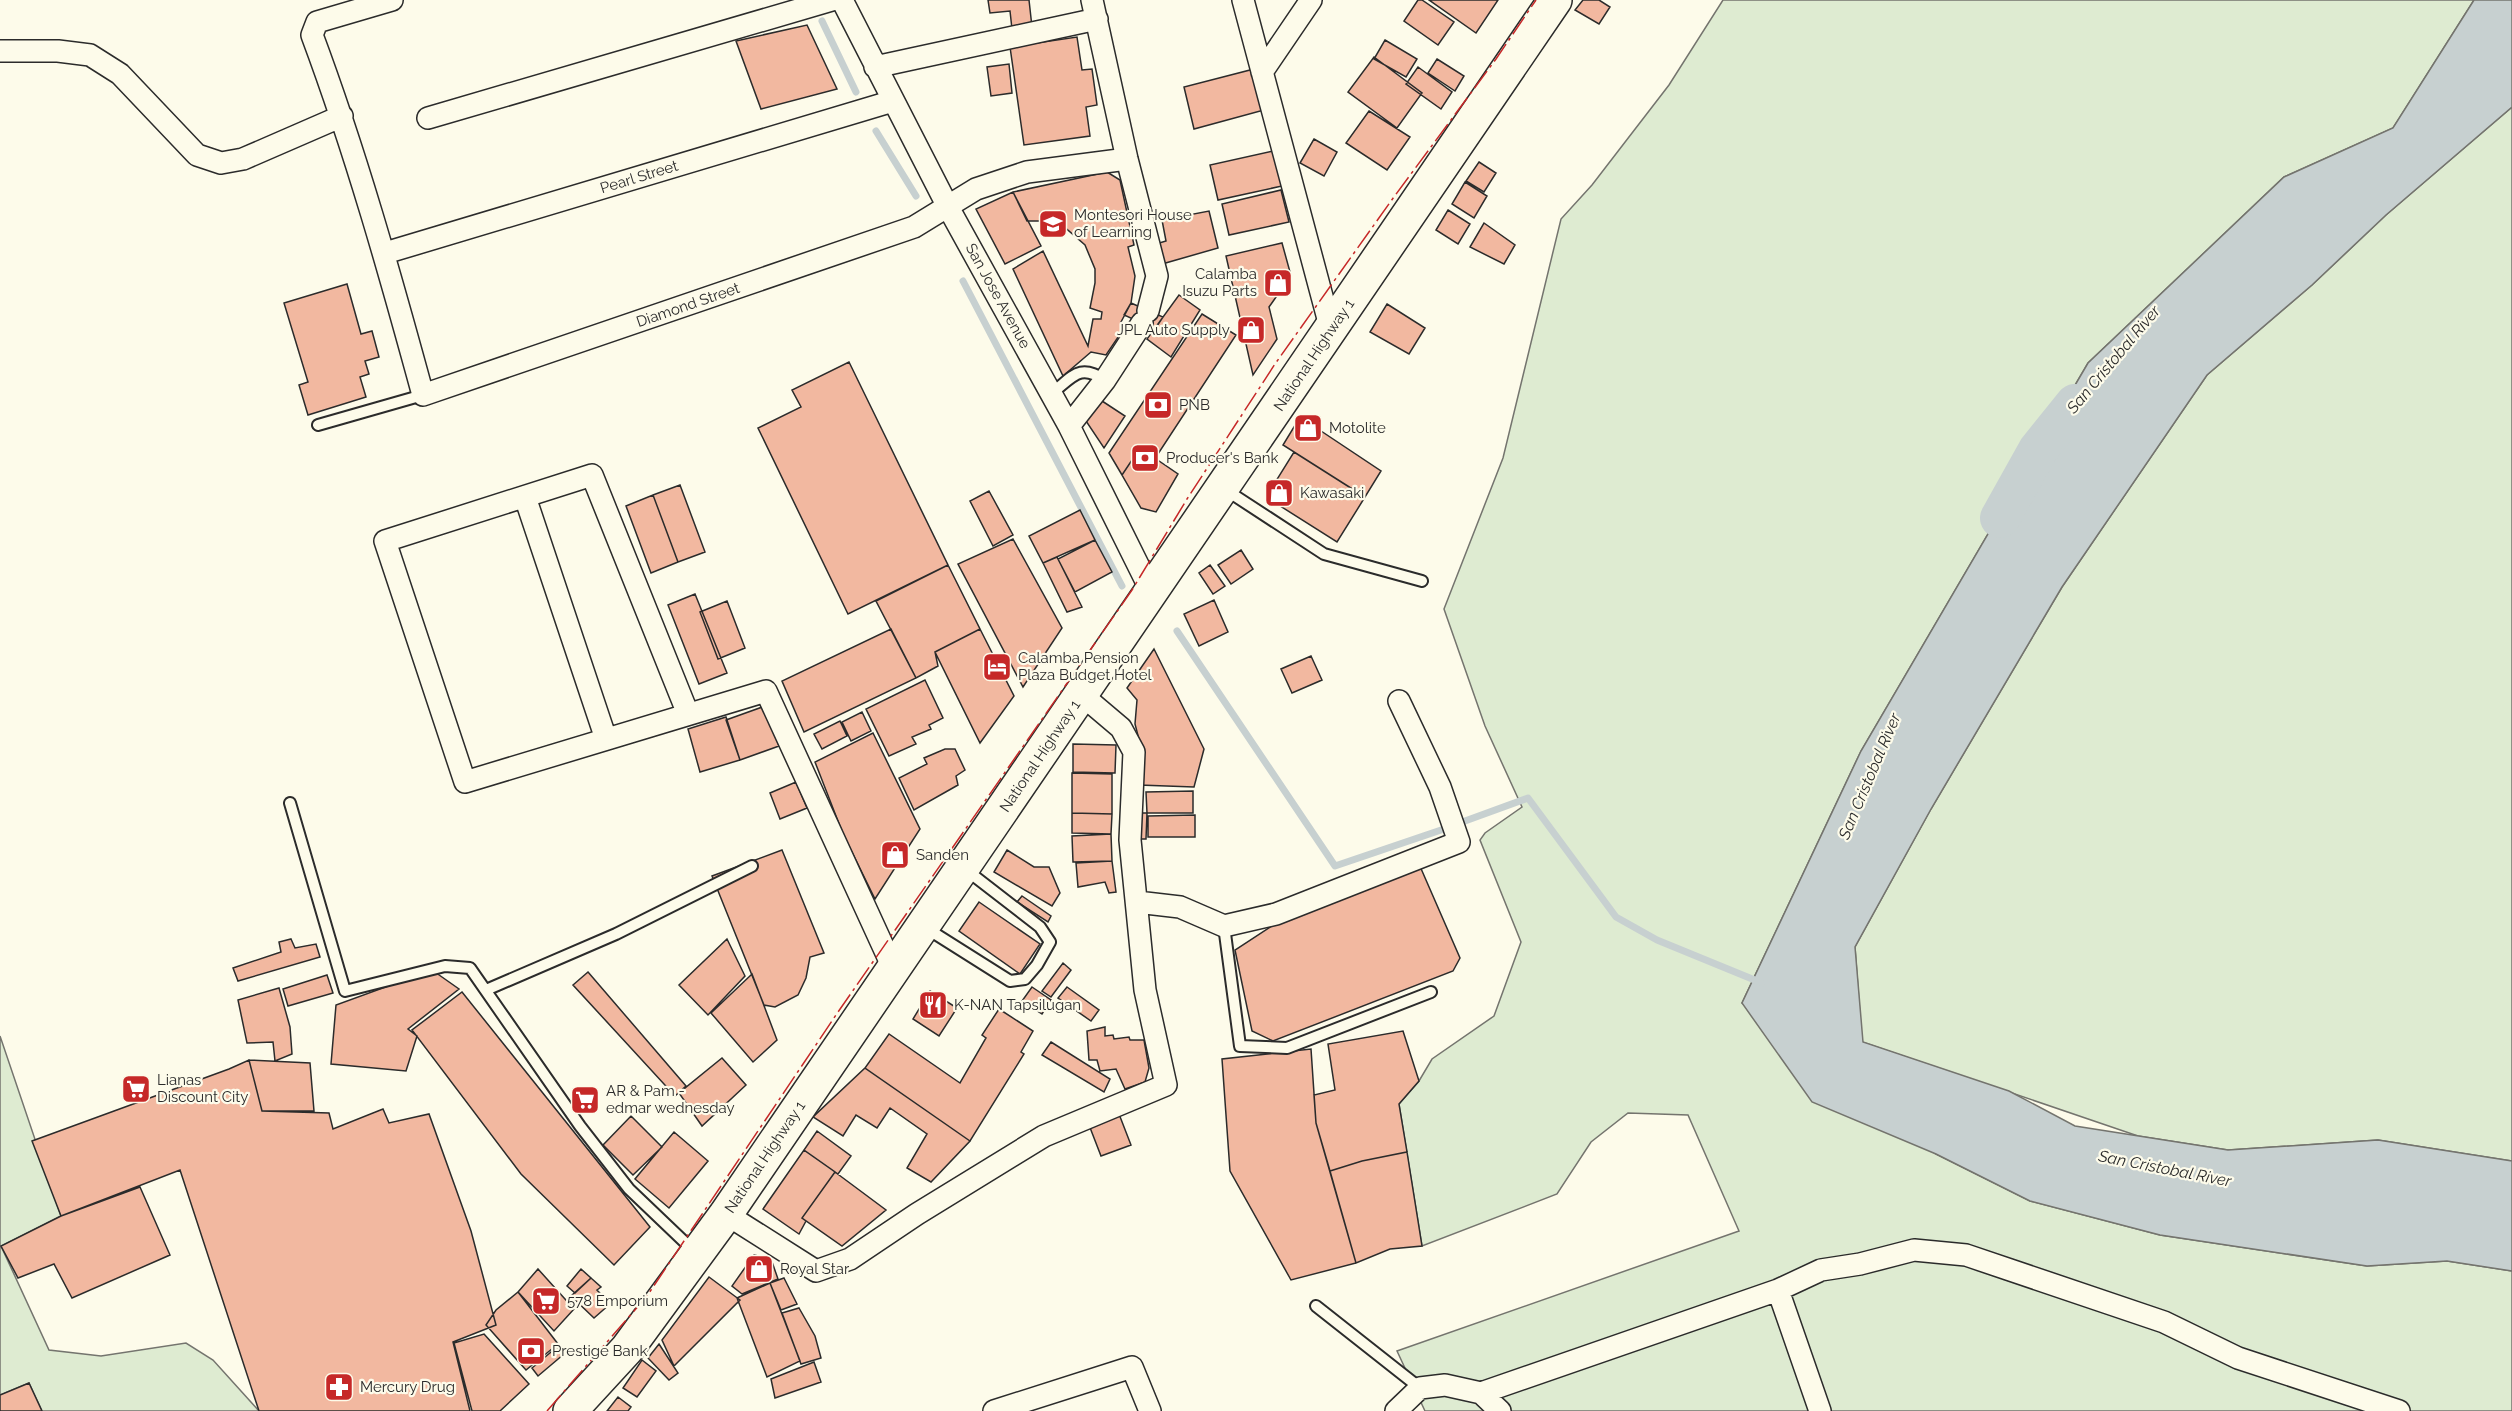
<svg xmlns="http://www.w3.org/2000/svg" width="2512" height="1411" font-family="Raleway,sans-serif">
  <style>
    .green { fill: #deebd1; stroke: #74746e; stroke-width: 1.5 }
    .water { fill: #c7d0d0; stroke: #74746e; stroke-width: 1.5 }
    .lines { fill: none; stroke-linecap: round; stroke-linejoin: round }
    .stream { stroke: #c7d0d0; stroke-width: 7 }
    .river { stroke: #c7d0d0; stroke-width: 40 }
    .building { fill: #f2b8a0; stroke: #2b2b2b; stroke-width: 1.5 }
    .service-casing { stroke: #2b2b2b; stroke-width: 14 }
    .minor-casing { stroke: #2b2b2b; stroke-width: 24 }
    .trunk-casing { stroke: #2b2b2b; stroke-width: 36 }
    .service { stroke: #fdfbea; stroke-width: 10 }
    .minor { stroke: #fdfbea; stroke-width: 21 }
    .trunk { stroke: #fdfbea; stroke-width: 33 }
    .power { stroke: #c62828; stroke-width: 1.5; stroke-dasharray: 21 4.5 3 4.5; stroke-linecap: butt }
    .labels { text-anchor: middle; stroke-width: 4.5; stroke-linejoin: round; paint-order: stroke }
    .street-label { font-size: 15px; fill: #2b2b2b; stroke: #fdfbea }
    .poi-label { font-size: 15px; fill: #2b2b2b; stroke: #fdfbea; text-anchor: start }
    .water-label { font-size: 16px; font-style: italic; fill: #2b2b2b; stroke: #fdfbea }
  </style>
  <rect width="100%" height="100%" fill="#fdfbea"/>
  <path class="green" d="M1723 0H2474L2393 128 2284 177 2088 363 1861 751 1742 1003 1936 1154 2030 1201 2160 1235 2367 1266 2447 1261 2512 1271V1411H1425L1397 1351 1739 1231 1688 1115 1628 1113 1591 1142 1557 1194 1422 1246 1399 1104 1419 1081 1432 1059 1494 1016 1521 942 1480 840 1485 833 1522 807 1485 726 1444 609 1503 458 1561 219 1592 185 1669 85Z
    M2512 107V1161L2378 1140 2228 1150 2138 1136 1862 1042 1855 947 1931 809 2062 587 2207 375 2312 285 2386 215Z
    M0 1036 61 1216 1 1246 49 1350 101 1356 186 1343 213 1360 259 1411H42L29 1383 0 1395Z"/>
  <path class="water" d="M2474 0H2512V107L2386 215 2312 285 2207 375 2062 587 1931 809 1855 947 1863 1042 2009 1091 2075 1126 2228 1150 2378 1140 2512 1161V1271L2447 1261 2367 1266 2160 1235 2030 1201 1936 1154 1812 1102 1742 1003 1861 751 2088 363 2284 177 2393 128Z"/>
  <g class="lines">
    <path class="stream" d="M822 21 856 92
      M876 131 916 196
      M963 281 1122 586
      M1177 631 1335 866 1444 829
      M1465 821 1528 798 1616 917 1657 940 1762 983"/>
    <path class="river" d="M2000 518 2038 450 2075 404"/>
  </g>
  <path class="building" d="M988 0H1029L1032 27 1012 29 1010 11 990 13Z
    M1418 0H1422L1454 22 1438 45 1404 21Z
    M1429 0H1498L1476 33Z
    M1583 0H1599L1610 7 1599 24 1575 10Z
    M807 25 837 89 761 109 736 41Z
    M1077 37 1082 70 1092 69 1097 105 1086 107 1090 136 1024 145 1010 47Z
    M1385 40 1417 59 1406 77 1374 59Z
    M1374 57 1422 93 1397 128 1348 92Z
    M1437 59 1464 76 1455 91 1428 73Z
    M1009 64 1012 93 991 96 987 67Z
    M1418 67 1452 92 1441 109 1406 84Z
    M1254 69 1264 110 1194 129 1184 87Z
    M1369 111 1410 137 1387 170 1346 143Z
    M1314 139 1337 152 1324 176 1300 163Z
    M1273 151 1282 186 1218 200 1210 165Z
    M1479 162 1496 173 1484 192 1466 181Z
    M1107 172 1120 180 1134 245 1128 247 1135 276 1131 303 1121 322 1127 324 1106 355 1091 352 1063 376 1013 269 1043 251 1088 346 1093 319H1101L1102 312 1090 308 1095 283V269L1085 245 1062 225 1044 221H1027L1013 192Z
    M1465 182 1487 196 1474 218 1452 204Z
    M1281 190 1289 222 1229 235 1222 204Z
    M1013 192 1041 246 1005 264 976 209Z
    M1448 210 1470 224 1458 244 1436 230Z
    M1209 211 1218 248 1162 264 1156 244 1166 241 1162 220Z
    M1484 223 1515 245 1504 264 1470 247Z
    M1282 243 1290 272 1282 273 1281 290 1269 307 1277 339 1253 375 1226 256Z
    M347 284 361 334 372 331 379 357 365 361 369 374 360 377 366 397 308 415 299 385 308 382 284 303Z
    M1179 295 1200 310 1171 357 1147 339Z
    M1131 303 1163 317 1155 329 1124 315Z
    M1387 304 1425 328 1409 354 1370 332Z
    M1202 314 1236 335 1156 457 1140 448 1122 475 1109 453Z
    M849 362 948 565 848 614 758 428 801 407 792 390Z
    M1099 399 1125 416 1104 448 1086 421Z
    M1300 417 1381 471 1365 497 1283 445Z
    M1140 448 1178 474 1156 512 1141 508 1122 475Z
    M1294 452 1365 497 1337 542 1266 497Z
    M680 485 705 552 678 562 653 495Z
    M989 491 1013 535 993 546 970 501Z
    M653 495 678 562 651 573 626 506Z
    M1080 510 1095 540 1043 563 1029 536Z
    M1013 539 1062 628 1023 687 958 564Z
    M1095 540 1112 572 1075 592 1058 559Z
    M1241 550 1253 569 1231 584 1218 565Z
    M1057 557 1082 607 1067 612 1043 563Z
    M948 565 980 629 935 652 938 666 916 678 876 601Z
    M1210 565 1225 586 1213 594 1199 573Z
    M695 594 727 673 699 684 668 605Z
    M1214 600 1228 632 1199 646 1184 614Z
    M727 601 745 648 718 659 700 612Z
    M891 629 916 678 804 732 782 681Z
    M980 629 1014 696 980 743 935 652Z
    M1154 649 1204 749 1194 787 1139 785 1143 755 1135 724 1137 700 1127 688Z
    M1311 656 1322 680 1292 693 1281 669Z
    M925 680 943 718 929 725 931 729 912 737 916 744 889 756 866 709Z
    M765 706 779 746 740 760 726 720Z
    M862 712 871 731 851 741 842 722Z
    M726 717 740 760 700 772 688 729Z
    M840 721 847 736 822 749 814 734Z
    M873 733 920 829 875 899 843 834 815 762Z
    M1073 744 1116 745 1115 773 1073 772Z
    M945 749H955L965 770 956 776 958 785 914 810 899 778 927 764 924 758Z
    M1072 773 1112 774V814L1072 813Z
    M796 782 807 808 780 819 770 793Z
    M1193 791V813H1147L1146 792Z
    M1072 813 1112 814 1111 834 1072 833Z
    M1134 813H1147L1146 839H1134Z
    M1195 815V837H1148V816Z
    M1111 834 1112 861 1073 862 1072 836Z
    M782 850 824 953 810 957 806 978 798 995 775 1007 764 1005 712 876Z
    M1007 850 1034 867H1049L1060 893 1052 906 994 872Z
    M1112 861 1116 892 1109 893 1105 882 1078 887 1076 863Z
    M1419 864 1460 958 1453 971 1273 1041 1252 1031 1235 950 1278 922Z
    M1022 896 1051 916 1048 922 1017 902Z
    M979 902 1040 944 1020 974 959 931Z
    M291 939 295 948 316 944 320 957 238 981 233 968 281 952 279 942Z
    M727 939 745 976 708 1015 679 985Z
    M1063 963 1071 970 1051 997 1042 991Z
    M432 970 459 989 408 1029 417 1036 406 1071 331 1064 336 1005Z
    M588 972 686 1086 675 1096 573 985Z
    M752 974 777 1040 753 1062 711 1013Z
    M327 975 333 993 288 1006 283 989Z
    M1032 987 1051 1000 1042 1014 1022 1001Z
    M1067 987 1099 1010 1091 1021 1058 998Z
    M279 988 290 1027 292 1054 275 1061 273 1042 247 1043 238 1000Z
    M930 991 957 1008 939 1036 913 1019Z
    M462 992 650 1227 614 1265 521 1174 412 1030Z
    M999 1009 1033 1031 1021 1052 1024 1054 970 1141 865 1068 889 1034 960 1083 986 1038 982 1035Z
    M1105 1027V1036L1113 1035 1114 1039 1129 1037 1130 1040H1144L1149 1068 1145 1082 1125 1089 1116 1069 1100 1071 1097 1060H1089L1087 1031Z
    M1403 1031 1419 1081 1399 1104 1407 1152 1362 1161 1330 1171 1316 1123 1314 1095 1335 1090 1328 1044Z
    M1051 1042 1110 1079 1104 1092 1042 1055Z
    M1311 1049 1316 1123 1356 1263 1291 1280 1230 1171 1222 1059Z
    M722 1058 746 1085 702 1126 679 1093Z
    M249 1060 262 1111 329 1113 333 1129 383 1109 389 1123 429 1114 471 1231 496 1325 453 1342 470 1411H259L180 1170 61 1216 32 1141 229 1069Z
    M249 1060 310 1063 314 1111H262Z
    M865 1068 970 1141 931 1182 907 1168 927 1134 890 1108 877 1128 856 1115 843 1136 813 1117Z
    M1119 1114 1131 1145 1101 1156 1089 1125Z
    M631 1116 662 1147 633 1175 603 1145Z
    M817 1131 851 1156 838 1174 804 1150Z
    M674 1132 708 1161 669 1208 635 1179Z
    M804 1150 835 1172 802 1218 806 1221 799 1234 763 1209Z
    M1407 1152 1422 1246 1390 1249 1356 1263 1330 1171 1362 1161Z
    M835 1172 886 1210 842 1246 802 1218Z
    M140 1187 170 1255 72 1298 54 1264 18 1278 1 1246 61 1216Z
    M754 1255 771 1259 778 1279 742 1294 732 1286Z
    M538 1269 574 1309 554 1331 518 1292Z
    M581 1269 591 1278 575 1293 567 1286Z
    M709 1277 740 1300 674 1366 662 1340Z
    M591 1278 601 1287 597 1290 610 1304 594 1318 571 1296Z
    M784 1278 797 1304 781 1310 770 1283Z
    M770 1283 800 1361 767 1377 737 1298Z
    M518 1292 558 1344 526 1370 486 1325 496 1310Z
    M799 1308 815 1336 821 1358 801 1364 782 1313Z
    M484 1334 529 1384 500 1411H472L454 1343Z
    M659 1344 678 1373 669 1380 648 1358Z
    M557 1347 564 1354 538 1376 532 1368Z
    M642 1360 656 1371 637 1397 623 1388Z
    M814 1362 821 1382 775 1398 771 1379Z
    M29 1383 42 1411H0V1395Z
    M618 1397 631 1407 628 1411H607Z"/>
  <g class="lines">
    <g class="service-casing">
      <path id="service" d="M1052 393C1073 377 1079 363 1105 380
        M318 425 423 395
        M1226 490 1324 554 1422 581
        M290 803 345 991 445 966 470 968 580 1126 629 1189 695 1252
        M1224 926 1240 1046 1287 1048 1431 992
        M926 928 1010 981 1025 979 1037 965 1050 942 1040 927 965 869
        M486 990 616 934 752 866
        M1316 1306 1420 1388"/>
    </g>
    <g class="minor-casing">
      <path id="minor" d="M392 0 317 22 312 35C356 153 390 274 423 395L914 227 976 189 1027 172 1127 159
        M842 0 948 207 1069 426 1152 593
        M1092 0 1127 159 1157 276 1148 311
        M1243 0 1331 330
        M0 51H58L90 55 120 74 197 155 221 163 243 159 342 116
        M875 67 1097 19
        M1262 72 1311 0
        M428 118 832 0
        M385 253 893 101
        M1069 426 1105 380 1142 323
        M525 497 606 739
        M688 714 592 475 385 541 465 782 766 691 894 970
        M1137 902 1180 907 1224 926 1276 914 1459 842 1440 787 1399 701
        M726 1214 816 1271 850 1259 917 1214 1044 1136 1166 1085 1145 990 1130 840 1134 752 1121 728 1082 695
        M1778 1290 1820 1411
        M1481 1393 1778 1290 1821 1270 1860 1264 1914 1250 1966 1255 2164 1322 2238 1358 2399 1411
        M994 1411 1132 1367 1150 1411
        M1396 1411 1420 1388 1445 1385 1481 1393 1500 1411"/>
    </g>
    <g class="trunk-casing">
      <path id="trunk" d="M570 1411 627 1349 726 1214 1555 0"/>
    </g>
    <use href="#service" class="service"/>
    <use href="#minor" class="minor"/>
    <use href="#trunk" class="trunk"/>
    <path class="power" d="M547 1411 647 1296 838 1012 1132 590 1187 499 1275 364 1391 201 1496 59 1536 0"/>
  </g>
  <defs>
    <g id="school-square" transform="scale(1.5)"><rect x="-9" y="-9" width="18" height="18" rx="4" fill="#c62828" stroke="#fdfbea"/><path d="M0-5L7-2L0 1L-7-2ZM-4 1L0 2.5L4 1V4Q0 6-4 4Z" fill="#fff"/></g>
    <g id="shop-square" transform="scale(1.5)"><rect x="-9" y="-9" width="18" height="18" rx="4" fill="#c62828" stroke="#fdfbea"/><path d="M-5-2.5h2.3a2.7 3.5 0 0 1 5.4 0H5L5.5 6h-11ZM-1.5-2.5h3a1.5 2.3 0 0 0-3 0Z" fill="#fff"/></g>
    <g id="bank-square" transform="scale(1.5)"><rect x="-9" y="-9" width="18" height="18" rx="4" fill="#c62828" stroke="#fdfbea"/><path d="M-6-4H6V4H-6ZM0-2.3a2.3 2.3 0 1 0 0 4.6a2.3 2.3 0 1 0 0-4.6Z" fill="#fff"/></g>
    <g id="hotel-square" transform="scale(1.5)"><rect x="-9" y="-9" width="18" height="18" rx="4" fill="#c62828" stroke="#fdfbea"/><path d="M-6-4.5h1.5V1H6V5H4.5V3h-9V5H-6ZM-4 0a1.8 1.8 0 1 1 3.6 0ZM.5 0V-2.5h3Q6-2.5 6 0Z" fill="#fff"/></g>
    <g id="restaurant-square" transform="scale(1.5)"><rect x="-9" y="-9" width="18" height="18" rx="4" fill="#c62828" stroke="#fdfbea"/><path d="M-5-6h1v4h1v-4h1v4h1v-4h1v5L-1.5 .5V6h-2V.5L-5-1ZM5-6V6H3V1.5H1.5Q1.5-4 5-6Z" fill="#fff"/></g>
    <g id="supermarket-square" transform="scale(1.5)"><rect x="-9" y="-9" width="18" height="18" rx="4" fill="#c62828" stroke="#fdfbea"/><path d="M-6-5.5h2.5l.6 2H6L4.5 2H-2.5L-4.4-4H-6ZM-1.5 3.2a1.3 1.3 0 1 0 .1 0ZM3 3.2a1.3 1.3 0 1 0 .1 0Z" fill="#fff"/></g>
    <g id="pharmacy-square" transform="scale(1.5)"><rect x="-9" y="-9" width="18" height="18" rx="4" fill="#c62828" stroke="#fdfbea"/><path d="M-2-6h4v4h4v4h-4v4h-4v-4h-4v-4h4Z" fill="#fff"/></g>
  </defs>
  <g fill-rule="evenodd">
    <use href="#school-square" x="1053" y="224"/>
    <use href="#shop-square" x="1278" y="283"/>
    <use href="#shop-square" x="1251" y="330"/>
    <use href="#bank-square" x="1158" y="405"/>
    <use href="#shop-square" x="1308" y="428"/>
    <use href="#bank-square" x="1145" y="458"/>
    <use href="#shop-square" x="1279" y="493"/>
    <use href="#hotel-square" x="997" y="667"/>
    <use href="#shop-square" x="895" y="855"/>
    <use href="#restaurant-square" x="933" y="1005"/>
    <use href="#supermarket-square" x="136" y="1089"/>
    <use href="#supermarket-square" x="585" y="1100"/>
    <use href="#shop-square" x="759" y="1269"/>
    <use href="#supermarket-square" x="546" y="1301"/>
    <use href="#bank-square" x="531" y="1351"/>
    <use href="#pharmacy-square" x="339" y="1387"/>
  </g>
  <g class="labels">
    <g class="street-label">
      <text transform="translate(639 177) rotate(-17)" y="5">Pearl Street</text>
      <text transform="translate(998 296) rotate(61)" y="5">San Jose Avenue</text>
      <text transform="translate(688 305) rotate(-19)" y="5">Diamond Street</text>
      <text transform="translate(1314 355) rotate(-56)" y="5">National Highway 1</text>
      <text transform="translate(1040 756) rotate(-56)" y="5">National Highway 1</text>
      <text transform="translate(765 1157) rotate(-56)" y="5">National Highway 1</text>
    </g>
    <g class="poi-label">
      <text x="1074" y="220">Montesori House<tspan x="1074" dy="17">of Learning</tspan></text>
      <text x="1257" y="279" text-anchor="end">Calamba<tspan x="1257" dy="17">Isuzu Parts</tspan></text>
      <text x="1230" y="335" text-anchor="end">JPL Auto Supply</text>
      <text x="1179" y="410">PNB</text>
      <text x="1329" y="433">Motolite</text>
      <text x="1166" y="463">Producer's Bank</text>
      <text x="1300" y="498">Kawasaki</text>
      <text x="1018" y="663">Calamba Pension<tspan x="1018" dy="17">Plaza Budget Hotel</tspan></text>
      <text x="916" y="860">Sanden</text>
      <text x="954" y="1010">K-NAN Tapsilugan</text>
      <text x="157" y="1085">Lianas<tspan x="157" dy="17">Discount City</tspan></text>
      <text x="606" y="1096">AR &amp; Pam -<tspan x="606" dy="17">edmar wednesday</tspan></text>
      <text x="780" y="1274">Royal Star</text>
      <text x="567" y="1306">578 Emporium</text>
      <text x="552" y="1356">Prestige Bank</text>
      <text x="360" y="1392">Mercury Drug</text>
    </g>
    <g class="water-label">
      <text transform="translate(2113 359) rotate(-50)" y="6">San Cristobal River</text>
      <text transform="translate(1869 776) rotate(-67)" y="6">San Cristobal River</text>
      <text transform="translate(2165 1168) rotate(11)" y="6">San Cristobal River</text>
    </g>
  </g>
</svg>
